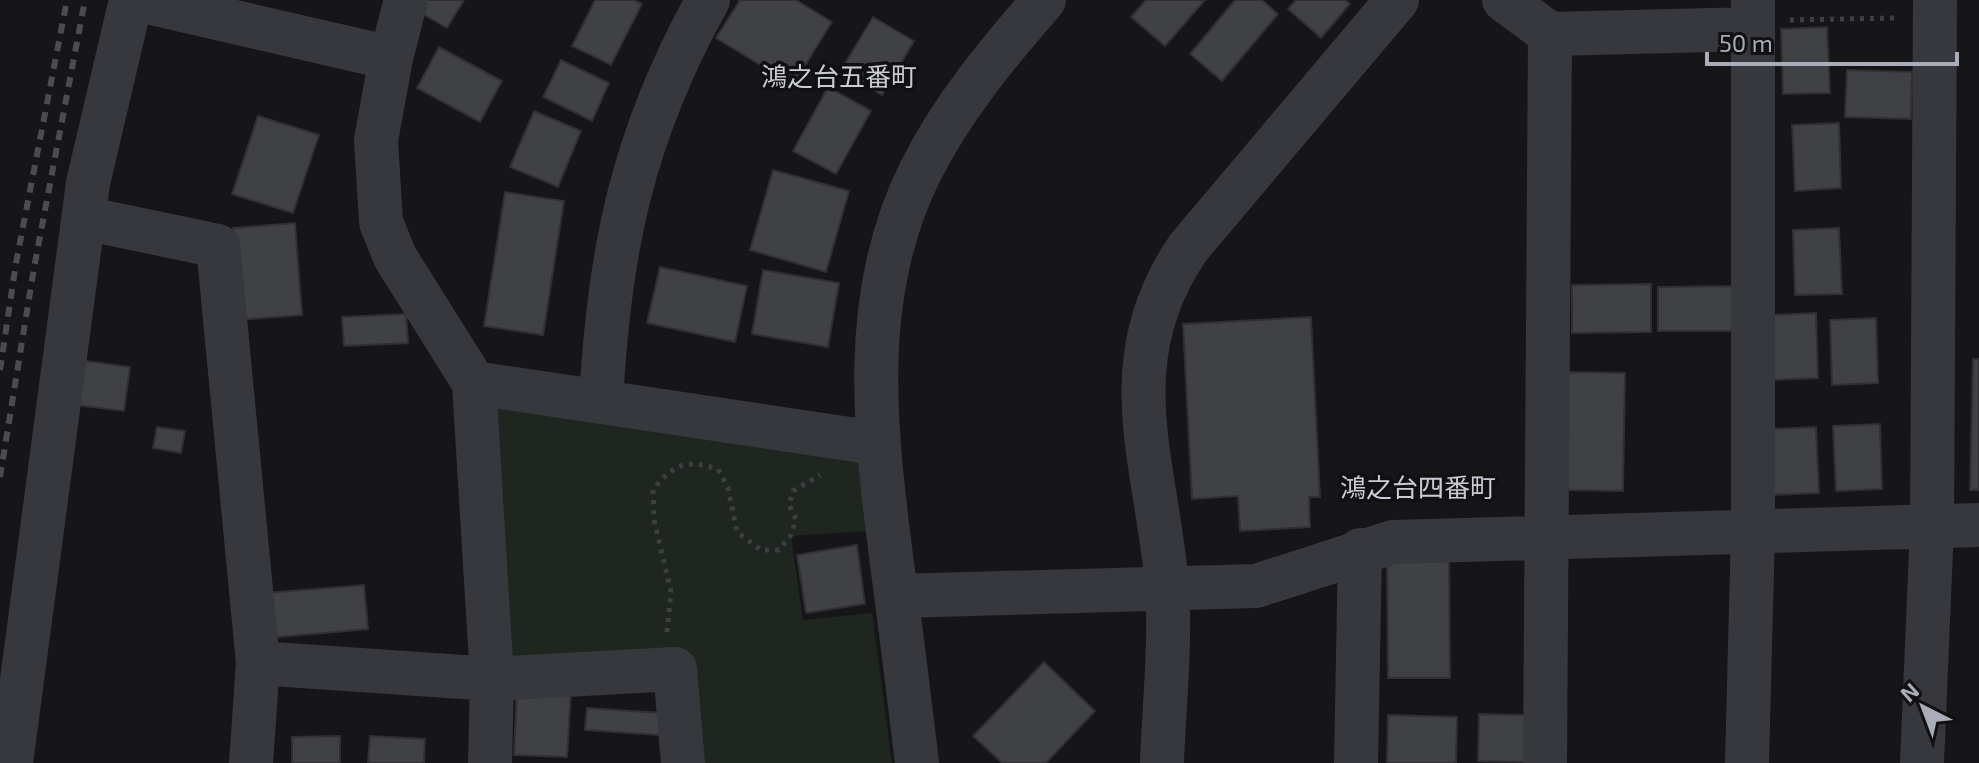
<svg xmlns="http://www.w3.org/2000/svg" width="1979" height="763" font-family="'Exo 2','Noto Sans JP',sans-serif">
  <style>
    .green { fill: #1e261f }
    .building { fill: #404145; stroke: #303034; stroke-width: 2 }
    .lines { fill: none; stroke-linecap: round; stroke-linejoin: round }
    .path { stroke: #3d3f44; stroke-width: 5; stroke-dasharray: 4 6; stroke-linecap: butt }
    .minor { stroke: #37383d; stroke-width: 44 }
    .rail { stroke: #4a4c52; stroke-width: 6; stroke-dasharray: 10 8; stroke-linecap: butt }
    .labels { text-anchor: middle; stroke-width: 7; stroke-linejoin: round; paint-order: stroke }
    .quarter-label { font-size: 26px; fill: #c9ccd4; stroke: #111113 }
  </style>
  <rect width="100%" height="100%" fill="#161618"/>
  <path class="green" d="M495 401 862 453 868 531 791 536 803 620 872 613 892 763H699L683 664 499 667Z"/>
  <path class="building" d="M417 0H464L447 28 412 8Z
    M595 0H634L642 4 611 65 572 46Z
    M740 0H796L832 22 793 85 716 38Z
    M1146 0H1205L1165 46 1131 17Z
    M1235 0H1262L1278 14 1222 81 1190 54Z
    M1296 0H1345L1350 4 1321 38 1288 9Z
    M873 17 914 41 882 95 841 70Z
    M1827 27 1830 93 1783 94 1781 29Z
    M439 47 502 81 480 122 417 88Z
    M561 60 609 83 592 121 543 97Z
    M1847 70 1912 72 1911 119 1845 117Z
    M828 87 871 111 836 174 793 151Z
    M534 111 581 131 558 187 510 167Z
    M258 116 319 135 293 213 232 194Z
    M1839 123 1841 188 1795 191 1792 125Z
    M773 170 849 191 826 272 750 250Z
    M505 192 564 201 543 335 484 326Z
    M295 223 302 315 237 320 233 228Z
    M1839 228 1842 294 1795 295 1793 230Z
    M660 267 747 286 735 342 647 323Z
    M763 270 839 283 828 347 752 334Z
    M1651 284V332L1572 333V285Z
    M1735 286V331H1658V287Z
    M1816 313 1818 378 1772 380 1770 315Z
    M406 314 408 343 344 346 342 317Z
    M1311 317 1320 497H1309L1310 527 1240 531 1238 496 1192 499 1183 324Z
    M1876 318 1878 383 1832 385 1830 320Z
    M72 359 130 367 124 411 66 404Z
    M1973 359H1979V490H1970Z
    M1567 372 1625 373 1623 491 1565 490Z
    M1880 424 1882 489 1836 491 1833 426Z
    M157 427 185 431 181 453 153 448Z
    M1816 427 1819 493 1772 495 1770 429Z
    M857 545 865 604 806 613 797 555Z
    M1449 553 1450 678H1388L1387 554Z
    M364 585 368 629 268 638 265 593Z
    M1044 662 1095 711 1046 763H1002L973 736Z
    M517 688 571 690 567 757 514 755Z
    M587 708 661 713 659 735 585 730Z
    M1479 714 1526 715 1525 762 1478 761Z
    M1388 715 1457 717 1456 763H1387Z
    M340 736V763H292V737Z
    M370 736 425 739 424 763H368Z"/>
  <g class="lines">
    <path class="path" d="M1790 20 1896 18
      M667 632 671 592 654 520 653 489C675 464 684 459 718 469L728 488 737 532 761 550H779L791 535 796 519 789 505 793 491 820 475"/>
    <path class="minor" d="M139 0 391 58
      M406 0 391 58 376 140 381 222 395 257 474 383 492 679 490 763
      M1504 0 1550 34 1753 29
      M84 218 218 246 258 663 251 763
      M474 383 876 443
      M601 402C609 249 633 135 708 0
      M897 596 1256 586 1393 542 1979 525
      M258 663 492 679 675 669 683 763
      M11 763 88 183 131 0
      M917 763C909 697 901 630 892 564 875 431 858 297 920 172 952 108 997 54 1044 0
      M1162 763C1164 705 1171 643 1167 585 1156 461 1110 362 1188 248L1397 0
      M1356 763 1360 550
      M1545 763 1550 34
      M1747 763 1753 531V0
      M1922 763 1932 526 1935 0"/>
    <path class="rail" d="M0 370 16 263 67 0
      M0 477 34 268 85 0"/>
  </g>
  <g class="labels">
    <g class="quarter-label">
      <text x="839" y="86">鴻之台五番町</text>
      <text x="1418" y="497">鴻之台四番町</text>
    </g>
  </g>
  <g transform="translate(1923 707) rotate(318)" stroke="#111113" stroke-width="6" paint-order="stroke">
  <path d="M0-6L14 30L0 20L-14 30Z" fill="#a8adb8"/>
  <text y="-12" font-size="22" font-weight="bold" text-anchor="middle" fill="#a8adb8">N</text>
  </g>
  <path d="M1707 52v12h250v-12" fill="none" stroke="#a8adb8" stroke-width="4"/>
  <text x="1719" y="52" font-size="24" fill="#a8adb8" stroke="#111113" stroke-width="6" paint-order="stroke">50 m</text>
</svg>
